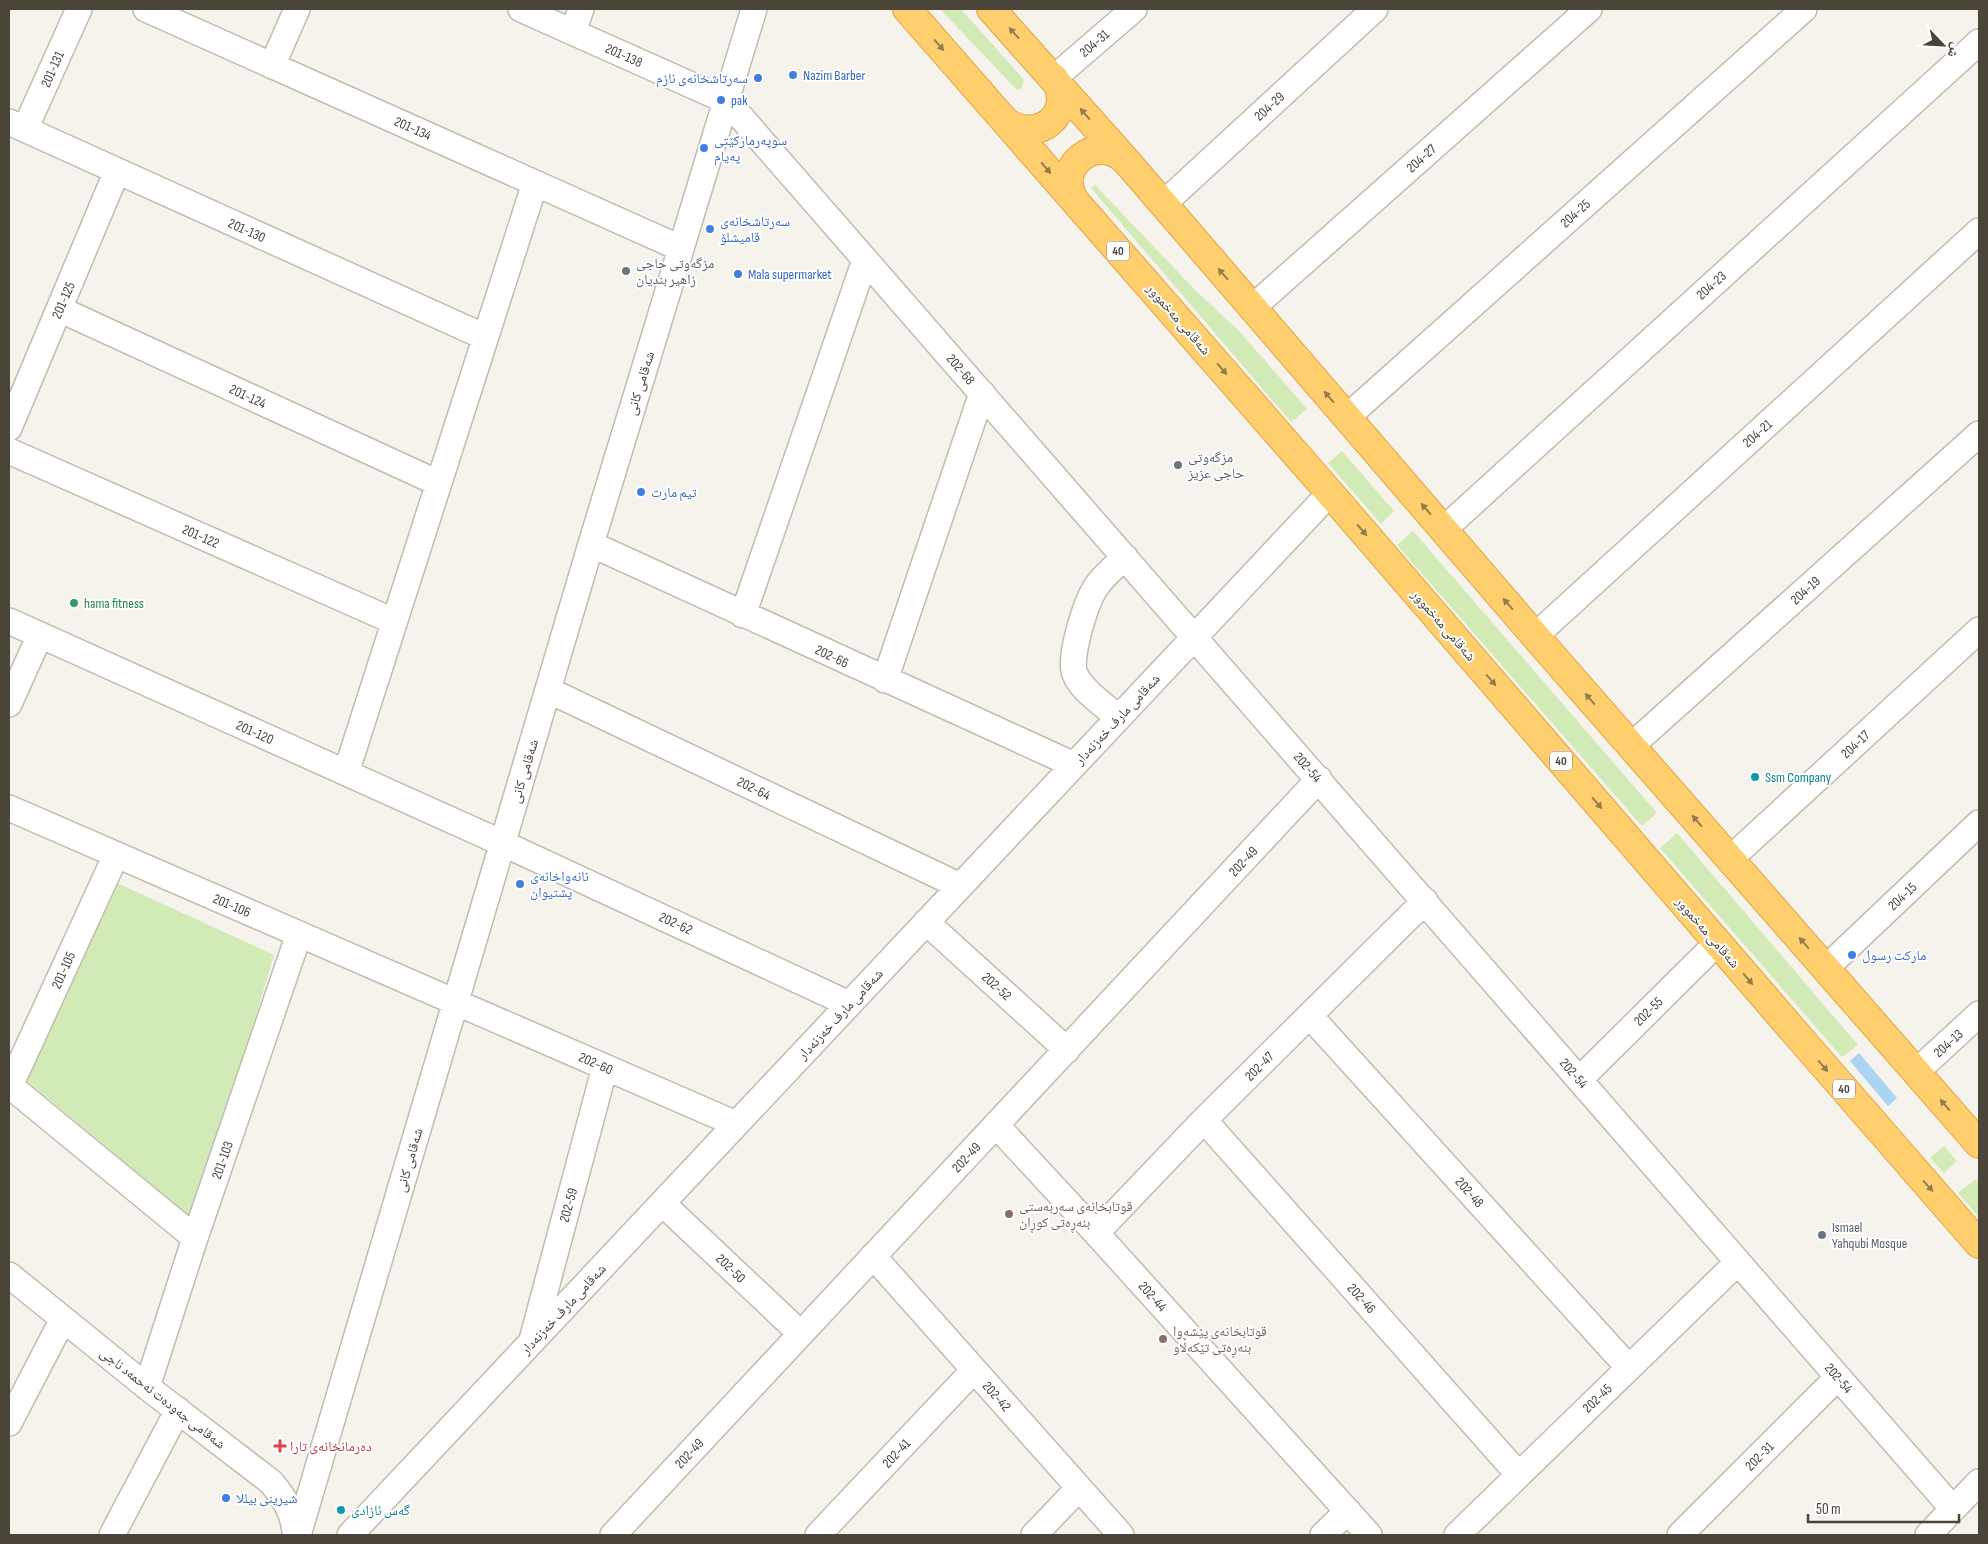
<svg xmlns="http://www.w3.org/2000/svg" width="1988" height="1544" font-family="'Sofia Sans Condensed','Noto Naskh Arabic',sans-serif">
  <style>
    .green { fill: #d2eab5 }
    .water { fill: #a9d4f2 }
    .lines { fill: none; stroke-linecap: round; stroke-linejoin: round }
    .minor-casing { stroke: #c2bbae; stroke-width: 28 }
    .highway-casing { stroke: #e0a43c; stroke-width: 30 }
    .minor { stroke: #fff; stroke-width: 25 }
    .highway { stroke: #ffcf6e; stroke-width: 28 }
    .oneway { fill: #937c4e }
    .shop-dot { fill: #3f7fe0; stroke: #fff; stroke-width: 2 }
    .worship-dot { fill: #6b7280; stroke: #fff; stroke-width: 2 }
    .leisure-dot { fill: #2e9e5b; stroke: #fff; stroke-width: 2 }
    .culture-dot { fill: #0f9aa8; stroke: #fff; stroke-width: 2 }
    .education-dot { fill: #8d6e63; stroke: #fff; stroke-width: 2 }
    .health-dot { fill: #e0444e; stroke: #fff; stroke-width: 2 }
    .labels { text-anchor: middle; stroke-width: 4; stroke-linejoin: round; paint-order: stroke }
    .shield { fill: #fff; stroke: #817c74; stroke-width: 1 }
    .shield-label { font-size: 12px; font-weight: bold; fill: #4b4439 }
    .street-label { font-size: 14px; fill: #4b4439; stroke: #fff }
    .shop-label { font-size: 14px; fill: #366cbe; stroke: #fff; text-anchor: start }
    .worship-label { font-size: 14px; fill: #5b616d; stroke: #fff; text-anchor: start }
    .leisure-label { font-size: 14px; fill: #27864d; stroke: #fff; text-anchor: start }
    .culture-label { font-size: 14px; fill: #0d838f; stroke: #fff; text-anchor: start }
    .education-label { font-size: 14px; fill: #785e54; stroke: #fff; text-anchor: start }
    .health-label { font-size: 14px; fill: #be3a42; stroke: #fff; text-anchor: start }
  </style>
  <rect width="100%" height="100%" fill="#f6f3ec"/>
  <path class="green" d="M940 9H961L1024 80 1021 89H1016Z
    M1095 185 1196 291 1240 332 1307 409 1291 422 1091 188Z
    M1342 451 1394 511 1381 524 1328 463Z
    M1413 531 1657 813 1642 826 1397 545Z
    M1677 833 1858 1045 1842 1057 1660 848Z
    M115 882 274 955 195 1221 26 1080Z
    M1944 1146 1957 1161 1944 1173 1930 1158Z
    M1976 1179 1979 1183V1217L1958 1193Z"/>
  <path class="water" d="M1859 1053 1897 1098 1888 1106 1850 1061Z"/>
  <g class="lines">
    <g class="minor-casing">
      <path id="minor" d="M146 9 680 248
        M521 9 727 101 1953 1509
        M573 32 581 9
        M272 66 297 9
        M1054 78 1134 9
        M9 122 485 337
        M25 129 79 9
        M1163 204 1375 9
        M1252 308 1589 9
        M59 309 438 483
        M1347 417 1804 9
        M9 428 117 171
        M9 451 393 621
        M1443 530 1979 42
        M591 544 1074 765
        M743 615 865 260
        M9 621 502 843 849 1004
        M1535 636 1979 231
        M885 680 982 393
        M548 690 960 886
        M9 704 40 635
        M1118 717C1105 706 1081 690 1075 674 1068 658 1086 602 1096 587 1103 576 1116 566 1125 557
        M1631 746 1979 434
        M346 773 535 183
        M9 808 736 1124
        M1730 859 1979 630
        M926 922 1067 1050
        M1826 968 1979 823
        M1310 1016 1629 1368
        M1916 1072 1979 1014
        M1580 1079 1717 943
        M9 1085 195 1238
        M10 1086 116 855
        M1204 1120 1519 1475
        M996 1125 1096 1233 1369 1535
        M662 1203 801 1334
        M1096 1233 1204 1120 1425 901
        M873 1256 1121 1535
        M9 1275 147 1387 271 1482C284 1497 295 1514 295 1535
        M532 1340 605 1067
        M147 1387 195 1238 299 934
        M9 1423 63 1319
        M112 1535 178 1410
        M298 1535 591 544 754 9
        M350 1535 1330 493
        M613 1535 1319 779
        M818 1535 974 1370
        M1034 1535 1079 1488
        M1323 1535 1348 1511
        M1457 1535 1738 1262
        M1680 1535 1838 1377
        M1928 1535 1979 1482"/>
    </g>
    <g class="highway-casing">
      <path id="highway" d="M907 9 1330 493 1792 1029 1979 1244
        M991 9 1128 163 1535 636 1979 1144
        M1005 121C1038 146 1077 112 1054 78
        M1075 201C1052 168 1097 131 1126 161"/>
    </g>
    <use href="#minor" class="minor"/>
    <use href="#highway" class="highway"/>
  </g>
  <defs><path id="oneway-solid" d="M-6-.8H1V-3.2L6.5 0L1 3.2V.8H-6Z" transform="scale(1.25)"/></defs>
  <g class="oneway">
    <use href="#oneway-solid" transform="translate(1014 33) rotate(-132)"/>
    <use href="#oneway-solid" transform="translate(939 45) rotate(49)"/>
    <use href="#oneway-solid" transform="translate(1085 114) rotate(-131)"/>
    <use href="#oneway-solid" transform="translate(1046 168) rotate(49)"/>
    <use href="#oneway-solid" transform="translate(1223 274) rotate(-131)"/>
    <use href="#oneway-solid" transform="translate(1222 369) rotate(49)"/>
    <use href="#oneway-solid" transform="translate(1329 397) rotate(-131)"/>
    <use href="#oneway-solid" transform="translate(1426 509) rotate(-131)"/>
    <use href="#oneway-solid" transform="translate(1362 530) rotate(49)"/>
    <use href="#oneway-solid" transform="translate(1508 604) rotate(-131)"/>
    <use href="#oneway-solid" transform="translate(1491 680) rotate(49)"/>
    <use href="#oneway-solid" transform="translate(1590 699) rotate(-131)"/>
    <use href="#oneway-solid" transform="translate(1597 803) rotate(49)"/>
    <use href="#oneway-solid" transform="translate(1697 821) rotate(-131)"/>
    <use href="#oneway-solid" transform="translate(1804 943) rotate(-131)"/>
    <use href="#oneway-solid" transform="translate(1748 979) rotate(49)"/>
    <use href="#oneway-solid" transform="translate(1823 1066) rotate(49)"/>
    <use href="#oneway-solid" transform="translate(1945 1105) rotate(-131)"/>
    <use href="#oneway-solid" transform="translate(1928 1186) rotate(48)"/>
  </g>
  <g class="shop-dot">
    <circle cx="793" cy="75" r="5"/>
    <circle cx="758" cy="78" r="5"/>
    <circle cx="721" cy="100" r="5"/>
    <circle cx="704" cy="148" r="5"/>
    <circle cx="710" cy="229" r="5"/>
    <circle cx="738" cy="274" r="5"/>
    <circle cx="641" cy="492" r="5"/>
    <circle cx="520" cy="884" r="5"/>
    <circle cx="1852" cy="955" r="5"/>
    <circle cx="226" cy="1498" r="5"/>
  </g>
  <g class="worship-dot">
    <circle cx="626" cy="271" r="5"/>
    <circle cx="1178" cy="465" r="5"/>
    <circle cx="1822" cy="1235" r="5"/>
  </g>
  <circle class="leisure-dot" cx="74" cy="603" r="5"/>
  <g class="culture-dot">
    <circle cx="1755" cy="777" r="5"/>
    <circle cx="341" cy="1510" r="5"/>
  </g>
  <g class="education-dot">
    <circle cx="1009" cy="1214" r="5"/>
    <circle cx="1163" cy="1339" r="5"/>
  </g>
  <path class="health-dot" d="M277.5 1438.5h5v5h5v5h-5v5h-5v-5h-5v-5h5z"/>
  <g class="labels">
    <g class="shield">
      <rect x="1107" y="241.5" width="22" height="19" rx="4"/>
      <rect x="1550" y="751.5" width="22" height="19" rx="4"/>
      <rect x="1833" y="1079.5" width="22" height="19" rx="4"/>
    </g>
    <g class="shield-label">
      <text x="1118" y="255">40</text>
      <text x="1561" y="765">40</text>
      <text x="1844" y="1093">40</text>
    </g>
    <g class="street-label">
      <text transform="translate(1094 43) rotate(-41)" y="5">204-31</text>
      <text transform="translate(624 55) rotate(24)" y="5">201-138</text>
      <text transform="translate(52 69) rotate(-66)" y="5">201-131</text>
      <text transform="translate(1269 106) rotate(-43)" y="5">204-29</text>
      <text transform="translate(413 128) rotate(24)" y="5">201-134</text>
      <text transform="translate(1421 158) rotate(-42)" y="5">204-27</text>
      <text transform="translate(1575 213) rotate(-42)" y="5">204-25</text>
      <text transform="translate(247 230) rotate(24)" y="5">201-130</text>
      <text transform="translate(1711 285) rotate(-42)" y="5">204-23</text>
      <text transform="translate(63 300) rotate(-67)" y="5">201-125</text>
      <text transform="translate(1179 319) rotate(49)" y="5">شەقامی مەخموور</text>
      <text transform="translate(961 369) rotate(49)" y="5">202-68</text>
      <text transform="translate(640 383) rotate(-73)" y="5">شەقامی کانی</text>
      <text transform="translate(248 396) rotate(25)" y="5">201-124</text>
      <text transform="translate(1757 433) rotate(-42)" y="5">204-21</text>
      <text transform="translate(201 536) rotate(24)" y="5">201-122</text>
      <text transform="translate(1805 590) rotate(-42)" y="5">204-19</text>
      <text transform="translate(1444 625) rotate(49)" y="5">شەقامی مەخموور</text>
      <text transform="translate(832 656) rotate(25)" y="5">202-66</text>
      <text transform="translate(1117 719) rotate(-47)" y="5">شەقامی مارف خەزنەدار</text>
      <text transform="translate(255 732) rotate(24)" y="5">201-120</text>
      <text transform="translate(1855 744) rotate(-43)" y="5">204-17</text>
      <text transform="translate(1308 767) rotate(49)" y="5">202-54</text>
      <text transform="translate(524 771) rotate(-73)" y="5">شەقامی کانی</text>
      <text transform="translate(754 788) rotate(26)" y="5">202-64</text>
      <text transform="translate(1243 861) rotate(-47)" y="5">202-49</text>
      <text transform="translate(1902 896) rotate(-43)" y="5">204-15</text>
      <text transform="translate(232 905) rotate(23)" y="5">201-106</text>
      <text transform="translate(676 923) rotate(25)" y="5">202-62</text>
      <text transform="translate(1708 932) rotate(49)" y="5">شەقامی مەخموور</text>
      <text transform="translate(63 970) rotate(-66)" y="5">201-105</text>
      <text transform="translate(997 986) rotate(42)" y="5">202-52</text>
      <text transform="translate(1648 1011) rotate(-45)" y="5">202-55</text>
      <text transform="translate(840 1014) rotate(-47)" y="5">شەقامی مارف خەزنەدار</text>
      <text transform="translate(1948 1043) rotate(-42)" y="5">204-13</text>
      <text transform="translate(596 1063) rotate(24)" y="5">202-60</text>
      <text transform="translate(1259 1066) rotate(-45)" y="5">202-47</text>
      <text transform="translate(1574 1073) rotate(49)" y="5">202-54</text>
      <text transform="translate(966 1157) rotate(-47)" y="5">202-49</text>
      <text transform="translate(222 1160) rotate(-71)" y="5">201-103</text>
      <text transform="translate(409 1160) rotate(-74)" y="5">شەقامی کانی</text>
      <text transform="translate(1470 1192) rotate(48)" y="5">202-48</text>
      <text transform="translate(568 1205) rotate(-75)" y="5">202-59</text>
      <text transform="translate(731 1268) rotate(44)" y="5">202-50</text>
      <text transform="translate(1153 1296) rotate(48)" y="5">202-44</text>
      <text transform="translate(1362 1298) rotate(48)" y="5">202-46</text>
      <text transform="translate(563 1309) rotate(-47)" y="5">شەقامی مارف خەزنەدار</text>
      <text transform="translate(1839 1378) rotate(49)" y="5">202-54</text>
      <text transform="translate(997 1396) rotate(48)" y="5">202-42</text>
      <text transform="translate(163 1398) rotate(38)" y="5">شەقامی جەودەت ئەحمەد ناجی</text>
      <text transform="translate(1597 1398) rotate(-44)" y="5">202-45</text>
      <text transform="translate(689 1453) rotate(-47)" y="5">202-49</text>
      <text transform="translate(896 1453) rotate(-47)" y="5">202-41</text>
      <text transform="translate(1759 1456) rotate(-45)" y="5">202-31</text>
    </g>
    <g class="shop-label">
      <text x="803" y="80">Nazim Barber</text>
      <text x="748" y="83" text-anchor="end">سەرتاشخانەی نازم</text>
      <text x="731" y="105">pak</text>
      <text x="714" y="145">سوپەرماركێتی<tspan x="714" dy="16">پەیام</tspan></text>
      <text x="720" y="226">سەرتاشخانەی<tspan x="720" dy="16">قامیشلۆ</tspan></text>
      <text x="748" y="279">Mala supermarket</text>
      <text x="651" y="497">تيم مارت</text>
      <text x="530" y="881">نانەواخانەی<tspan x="530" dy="16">پشتیوان</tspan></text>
      <text x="1862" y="960">مارکت رسول</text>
      <text x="236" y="1503">شيرينی بیللا</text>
    </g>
    <g class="worship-label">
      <text x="636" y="268">مزگەوتی حاجی<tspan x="636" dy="16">زاهیر بندیان</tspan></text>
      <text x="1188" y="462">مزگەوتی<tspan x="1188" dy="16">حاجی عزیز</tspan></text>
      <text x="1832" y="1232">Ismael<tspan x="1832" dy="16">Yahqubi Mosque</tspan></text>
    </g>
    <g class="leisure-label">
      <text x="84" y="608">hama fitness</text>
    </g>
    <g class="culture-label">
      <text x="1765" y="782">Ssm Company</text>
      <text x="351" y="1515">گەس ئازادی</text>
    </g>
    <g class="education-label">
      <text x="1019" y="1211">قوتابخانەی سەربەستی<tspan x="1019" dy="16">بنەڕەتی کوڕان</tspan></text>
      <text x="1173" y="1336">قوتابخانەی پێشەوا<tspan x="1173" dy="16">بنەڕەتی تێکەڵاو</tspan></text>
    </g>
    <g class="health-label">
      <text x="290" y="1451">دەرمانخانەی تارا</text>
    </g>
  </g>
  <rect width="1988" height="1544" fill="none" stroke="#4b4439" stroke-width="20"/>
  <g transform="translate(1943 45) rotate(115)" stroke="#ffffff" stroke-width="4" paint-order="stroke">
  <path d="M0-4L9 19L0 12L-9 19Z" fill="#4b4439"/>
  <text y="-8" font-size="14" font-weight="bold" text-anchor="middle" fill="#4b4439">ش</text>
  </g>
  <path d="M1808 1514v8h151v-8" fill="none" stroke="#4b4439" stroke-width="2.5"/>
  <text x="1816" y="1514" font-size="15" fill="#4b4439" stroke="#ffffff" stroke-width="4" paint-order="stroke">50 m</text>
</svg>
